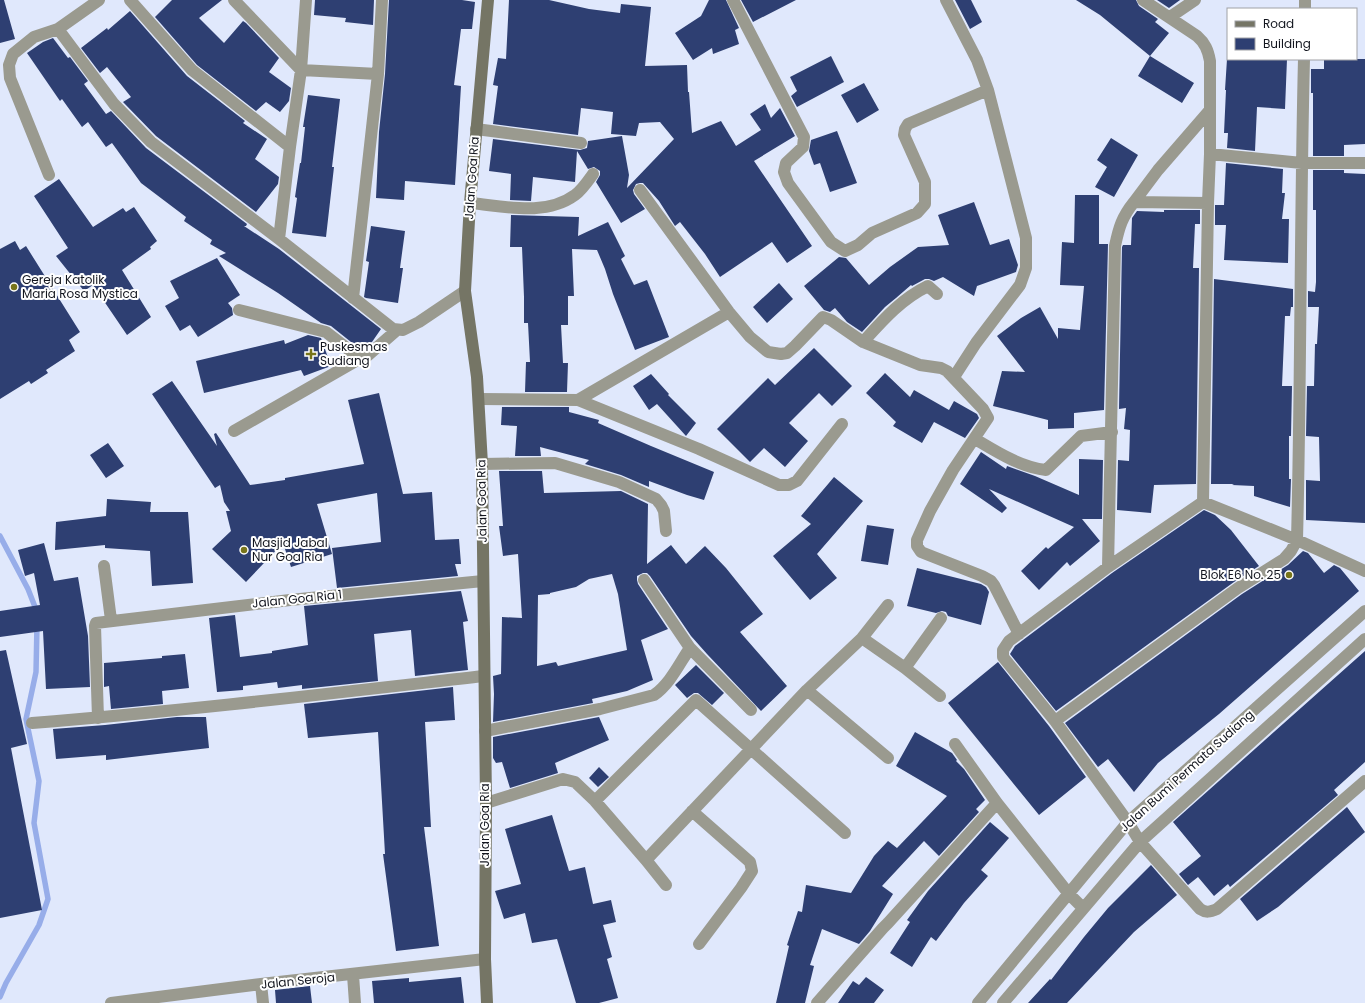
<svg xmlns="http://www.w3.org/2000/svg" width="1365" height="1003" font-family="Poppins,sans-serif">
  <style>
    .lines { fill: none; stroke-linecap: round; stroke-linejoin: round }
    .stream { stroke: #97ade9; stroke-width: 5.5 }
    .building { fill: #2e3f72; fill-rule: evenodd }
    .street { stroke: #9a9a8f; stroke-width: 12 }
    .secondary { stroke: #757565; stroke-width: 12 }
    .poi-dot { fill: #78751a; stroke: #fff; stroke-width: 1.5 }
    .labels { text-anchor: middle; stroke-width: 4; stroke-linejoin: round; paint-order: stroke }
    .street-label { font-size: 12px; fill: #12151e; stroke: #fff }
    .poi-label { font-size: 12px; fill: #12151e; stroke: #fff; text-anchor: start }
  </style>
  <rect width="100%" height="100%" fill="#e0e8fc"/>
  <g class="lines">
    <path class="stream" d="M0 536 28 589 37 612
      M0 997 6 983 39 925 48 899 34 823 39 781 26 719 36 672 37 625"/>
  </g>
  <path class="building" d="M0 0H4L15 39 0 43Z
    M172 0H222L199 18 224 43 243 21 246 23 279 58 269 72 291 88 289 101 280 112 266 102 256 111 197 65 155 17Z
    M315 0H374L373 25 345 22 346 18 314 15Z
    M389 0H462L475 2 472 29H461L454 85 461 86 455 185 405 181 404 200 376 198 379 132 385 74Z
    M509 0H549L589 9 620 13 621 4 651 7 645 66 687 65 688 92H689L692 133 721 121 736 146 761 130 750 114 765 104 771 118 780 108 795 136 754 161 812 246 787 263 772 242 720 277 705 254 680 222 675 226 659 201 643 183H640L636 184 633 190 634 194 645 209 621 223 596 182 600 175V171L594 167 588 169 577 151 575 182 533 177 531 201 510 200 511 174 489 171 493 139 580 150 587 148 588 141 622 136 629 175 627 188 674 139 660 122 639 123 636 136 611 134 613 112 581 108 578 135 493 124 498 86 493 85 498 58 506 59Z
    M709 0H726L739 28 735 30 739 44 713 54 712 48 693 60 675 33 701 16Z
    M741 0H796L753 22Z
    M955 0H971L982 22 970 29Z
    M1076 0H1136L1139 6 1158 19 1155 22 1169 33 1150 56 1100 15Z
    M1157 0H1180L1169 8Z
    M130 11 187 76 245 121 243 123 267 139 255 159 279 177 278 184 256 212 156 136 123 102 131 97 107 67 100 73 81 48 107 28 108 30Z
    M53 38 68 58 70 57 88 81 84 84 106 114 111 111 146 148 247 224 246 226H244L279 249 381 329 372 342 363 350H361L331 326 321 323 278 293 219 256 226 253 210 244 212 240 184 221 186 217 141 183 112 143 106 147 88 122 82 127 62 99 60 101 27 53 43 42Z
    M831 56 844 82 797 107 791 96 797 91 790 77Z
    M1150 56 1194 83 1182 103 1138 76Z
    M1227 59H1287L1285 109 1257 107 1255 151 1227 148 1228 133H1224L1226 90H1225Z
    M1324 59H1365V144L1344 145V156H1313V93H1311V69H1324Z
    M864 83 879 110 857 123 841 95Z
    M308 95 340 99 332 167H334L326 237 292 233 297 198 295 197 300 163H301L305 127H303Z
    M837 131 857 183 830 192 820 163 814 165 809 151 811 140Z
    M1111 138 1138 155 1114 197 1095 187 1107 167 1097 160Z
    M1226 163 1283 169 1282 193H1285L1282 219H1289L1288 263 1224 260 1226 225H1215V205H1224Z
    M1313 170H1344V173L1365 174V523L1306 520V480L1320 481 1319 437 1306 436 1307 386H1314L1315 344H1317L1319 307H1308V291L1315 292 1316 282V210H1313Z
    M59 179 93 227 123 208 126 212 134 207 157 241 150 247 151 249 122 270 151 317 127 335 93 285 84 291 56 256 68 248 34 196Z
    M1075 195H1099V244H1108L1104 410 1074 413V428L1048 429V420L993 406 1002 371 1025 372 997 336 1021 318 1040 307 1058 339V328L1080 330 1084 286 1060 285 1062 242 1074 243Z
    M974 202 990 245 1009 239 1018 265 1016 272 977 286 974 296 943 277 934 281 929 279H925L912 286 911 285 896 298 885 307 862 332 847 322 835 308 830 312 824 310 804 286 839 257 846 258 869 285 890 267 918 247 949 245 938 215Z
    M1164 210H1200V224H1195L1193 268H1199L1196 484 1154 485 1151 513 1117 510 1118 460 1129 461 1130 430 1124 429 1126 408 1119 409 1122 247 1123 245H1131L1132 218 1137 211 1164 212Z
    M511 215 579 217 578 236 608 222 625 256 621 259 634 285 647 280 669 337 635 350 613 294 605 269 597 250 572 249 574 296H568V325H561L563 363H568L567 392H525L526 362H530L528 323H524V297L522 247H510Z
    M371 226 405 231 400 268H403L398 303 366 298 364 297 369 262 366 261Z
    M15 241 20 250 26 246 80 332 69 340 75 351 46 370 48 373 31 384 29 381 0 399V249Z
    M217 258 240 295 228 303 232 308 233 315 198 337 190 325 180 331 165 306 179 298 170 281Z
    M1214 279 1293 289V307H1291L1290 316H1285L1282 386H1292L1291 436H1289V479H1291L1290 507 1254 496V486L1232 485 1234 484H1211Z
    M779 283 793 299 767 323 753 307Z
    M308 335 321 338 331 366 304 376 301 370 204 393 196 361 284 340 285 344Z
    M814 348 852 386 832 406 819 393 789 423 808 441 785 467 764 448 750 462 717 429 768 378 775 385Z
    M885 373 910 397 914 390 949 410 954 401 977 414 979 418 965 438 934 422 922 443 893 426 896 422 866 393Z
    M651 374 669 394 668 395 696 423 686 436 657 404 649 410 633 386Z
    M172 381 217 446 214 434 216 433 250 485 285 480V478L364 464 348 400 379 393 403 494 432 492 435 540 459 539 461 564H455L458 576 337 588 332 548 381 542 377 493 317 504 332 554 291 567 283 543 246 582 212 549 231 531 226 511H230L224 502 220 485 215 488 152 394Z
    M502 407H569V412L599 420 598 423 651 446 714 472 704 500 687 495 649 481V487L621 475 585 464 589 460 540 447 541 456H515L517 426 501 425Z
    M108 443 124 466 106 478 90 455Z
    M981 452 1006 469 1007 466 1035 476 1079 495V459L1103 460 1102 519H1082L1100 541 1070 566 1067 562 1039 590 1021 571 1046 547 1048 549 1074 527 989 489 1007 508 1002 513 960 484Z
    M499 471H542L544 493 621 491 648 504 647 564 671 545 686 564 705 546 726 568 763 614 740 632 787 686 761 711 707 654 691 636 650 576 647 573H643L637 576V580L638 584 668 629 641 640 653 680 627 691 592 699 593 703 493 722 494 694 493 676 501 674 502 617 522 618 518 554 503 556 499 526H503ZM612 574 618 594 627 650 558 666 556 662 537 666 538 595 550 594V593L576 587 589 579Z
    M834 477 863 501 817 554 837 578 810 600 773 556 811 524 801 516Z
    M107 499 151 502 150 512H188L193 583 152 586 150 551 105 548V545L55 550 56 522 106 516Z
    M1204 510 1215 515 1231 530 1259 566 1234 582 1056 711 1010 654 1015 646 1112 573Z
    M867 525 894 529 888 565 861 561Z
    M44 543 54 581 78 577 88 636 90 687 46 689 43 631 0 637V611L40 605 34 573 25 576 18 550Z
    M1303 551 1308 553 1324 573 1334 565 1340 568 1359 591 1219 714 1158 763 1134 792 1108 759 1098 767 1065 723 1242 594 1288 565Z
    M917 568 981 584 986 587 989 592 981 625 948 616 946 612 942 611 936 613 907 606Z
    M461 591 468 621 463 622 468 670 415 676 411 630 374 634 378 681 302 689V685L278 688 277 682 243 686V690L217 692 209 618 235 615 240 657 272 653V651L308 645 304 606Z
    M6 650 27 744 11 748 42 910 0 918V651Z
    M1365 651V762L1334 790 1338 795 1230 887 1228 884 1214 896 1198 877 1188 885 1179 874 1201 856 1173 822Z
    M185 654 189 688 162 691 163 704 111 709 109 686 104 687V663L162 658V656Z
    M998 662 1049 726 1086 777 1039 815 948 703Z
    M696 665 724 693 712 705 698 693H694L687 698 675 685Z
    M453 687 455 720 425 722 431 827H424L439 946 396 951 383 854H385L378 732 308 738 304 704Z
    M177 717H206L209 748 106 760V755L56 759 53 729 105 725Z
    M599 717 609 740 555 763 558 773 510 788 502 762 496 763 493 758V737Z
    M915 732 952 753 957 760 956 761 964 769 985 800 976 809 979 812 939 856 924 841 882 886 893 894 870 931 859 944 822 929 810 965 814 966 805 1003H776L789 946 787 945 798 911 802 912 806 885 851 893 874 856 888 841 897 848 947 796 896 766Z
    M599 767 609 777 598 787 589 778Z
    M1347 807 1365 832 1278 907 1257 921 1240 899Z
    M552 815 569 871 585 867 593 904 611 900 616 922 603 925 612 957 607 959 618 998 599 1003H576L557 939 532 943 525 913 504 919 495 891 521 884 505 829Z
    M990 822 1009 838 981 870 988 876 964 903 936 941 931 937 912 967 890 953 910 922 907 920 928 891Z
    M1151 865 1177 895 1134 932 1067 1003H1028L1050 979 1051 980 1084 937 1108 908Z
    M461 977 464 1003H374L372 981 409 978V982Z
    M866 977 884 990 874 1003H838L853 981 859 985Z
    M310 986 312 1003H276L275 990Z"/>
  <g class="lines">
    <path class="street" d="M130 0 192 70 290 147
      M234 0 301 70 378 74
      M733 0 804 137 803 147 786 163 784 172 788 183 831 242 845 251 858 245 872 233 917 213 925 204V182L904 135 905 129 908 124 988 90
      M946 0 977 60 988 90 1026 238V268L1020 285 976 343 954 377
      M1143 0 1197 36C1205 43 1208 50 1210 61V154L1208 203 1134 202C1122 217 1119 227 1115 246L1108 567 1203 502 1297 540 1365 571
      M1305 9V0
      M1170 17 1195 0
      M58 29 114 104 151 142 279 239 393 329 403 330 419 322 465 291
      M476 129 581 143
      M1210 154 1302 163H1365
      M49 175 10 78 9 65 13 54 34 37 58 29 99 0
      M640 190 729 312 750 337 768 352 781 354 787 353 795 346 823 317 831 320 863 342 920 365 941 368 947 371 983 409 988 418 953 470 930 511 917 540V546L921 552 982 576 991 581 994 585 1019 634
      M1134 202 1158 170 1210 110
      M470 203C504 206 545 217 575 195 582 190 588 181 593 174
      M279 239 290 147 301 70 306 0
      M353 298 378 74 382 0
      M239 310 326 332 357 356 361 358 366 357 397 330
      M863 342C882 321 901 299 928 286L937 294
      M479 399 578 400 699 449 779 485H789L797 481 842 424
      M578 400 729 312
      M234 431 361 358
      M975 439C997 452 1020 467 1046 470L1081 436 1112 432
      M482 464 555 463 619 482 656 499 661 505 664 511 666 531
      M1203 502 1208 203
      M104 566 111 620
      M1108 567 1009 641 1003 650V657L1055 721 1128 822 1140 842 1200 909C1206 913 1210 912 1217 909L1365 781
      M644 580 690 648 751 710
      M888 605 862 638 905 668 940 696
      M905 668 941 618
      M807 690 888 758
      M98 718 95 626 96 623 290 600 483 581
      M1055 721 1238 588 1284 559 1291 551 1297 540C1301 380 1300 219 1304 59
      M32 723C183 711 334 693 484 676
      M485 731 600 709 654 695C670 684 679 664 690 648
      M955 744 997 803 1069 894 1083 908
      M595 801 696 700 845 833
      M486 803 563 779 575 782 595 801 646 860
      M692 811 750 862 752 871 741 888 699 944
      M666 885 646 860 807 690 862 638
      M353 975 355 1003
      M261 984 263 1003
      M111 1003 261 984 485 959
      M817 1003 883 928 888 923 997 803
      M978 1003 1128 822 1365 611
      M1003 1003 1140 842 1365 639"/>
    <path class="secondary" d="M487 1003 485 959 486 803 482 464 477 377 465 291 470 203 488 0"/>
  </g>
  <g class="poi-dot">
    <circle cx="14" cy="287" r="4"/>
    <path d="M309 348h4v4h4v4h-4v4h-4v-4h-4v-4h4z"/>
    <circle cx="244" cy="550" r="4"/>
    <circle cx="1289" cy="575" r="4"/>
  </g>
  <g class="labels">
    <g class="street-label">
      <text transform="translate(472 178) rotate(-86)" y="4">Jalan Goa Ria</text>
      <text transform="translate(482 501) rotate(-91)" y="4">Jalan Goa Ria</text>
      <text transform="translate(297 599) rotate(-6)" y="4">Jalan Goa Ria 1</text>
      <text transform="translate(1187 771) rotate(-42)" y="4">Jalan Bumi Permata Sudiang</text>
      <text transform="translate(485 825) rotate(-90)" y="4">Jalan Goa Ria</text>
      <text transform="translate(298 981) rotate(-6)" y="4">Jalan Seroja</text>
    </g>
    <g class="poi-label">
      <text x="22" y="284">Gereja Katolik<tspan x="22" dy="14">Maria Rosa Mystica</tspan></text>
      <text x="320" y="351">Puskesmas<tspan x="320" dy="14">Sudiang</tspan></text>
      <text x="252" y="547">Masjid Jabal<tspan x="252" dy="14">Nur Goa Ria</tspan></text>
      <text x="1281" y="579" text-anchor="end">Blok E6 No. 25</text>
    </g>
  </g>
  <rect x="1227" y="8" width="130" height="52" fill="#ffffff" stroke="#a0a1a5"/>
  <rect x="1235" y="21" width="20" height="6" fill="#757565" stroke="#a0a1a5"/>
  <text x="1263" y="28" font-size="12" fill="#12151e">Road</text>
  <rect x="1235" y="38" width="20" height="12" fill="#2e3f72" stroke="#a0a1a5"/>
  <text x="1263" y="48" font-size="12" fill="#12151e">Building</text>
</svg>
